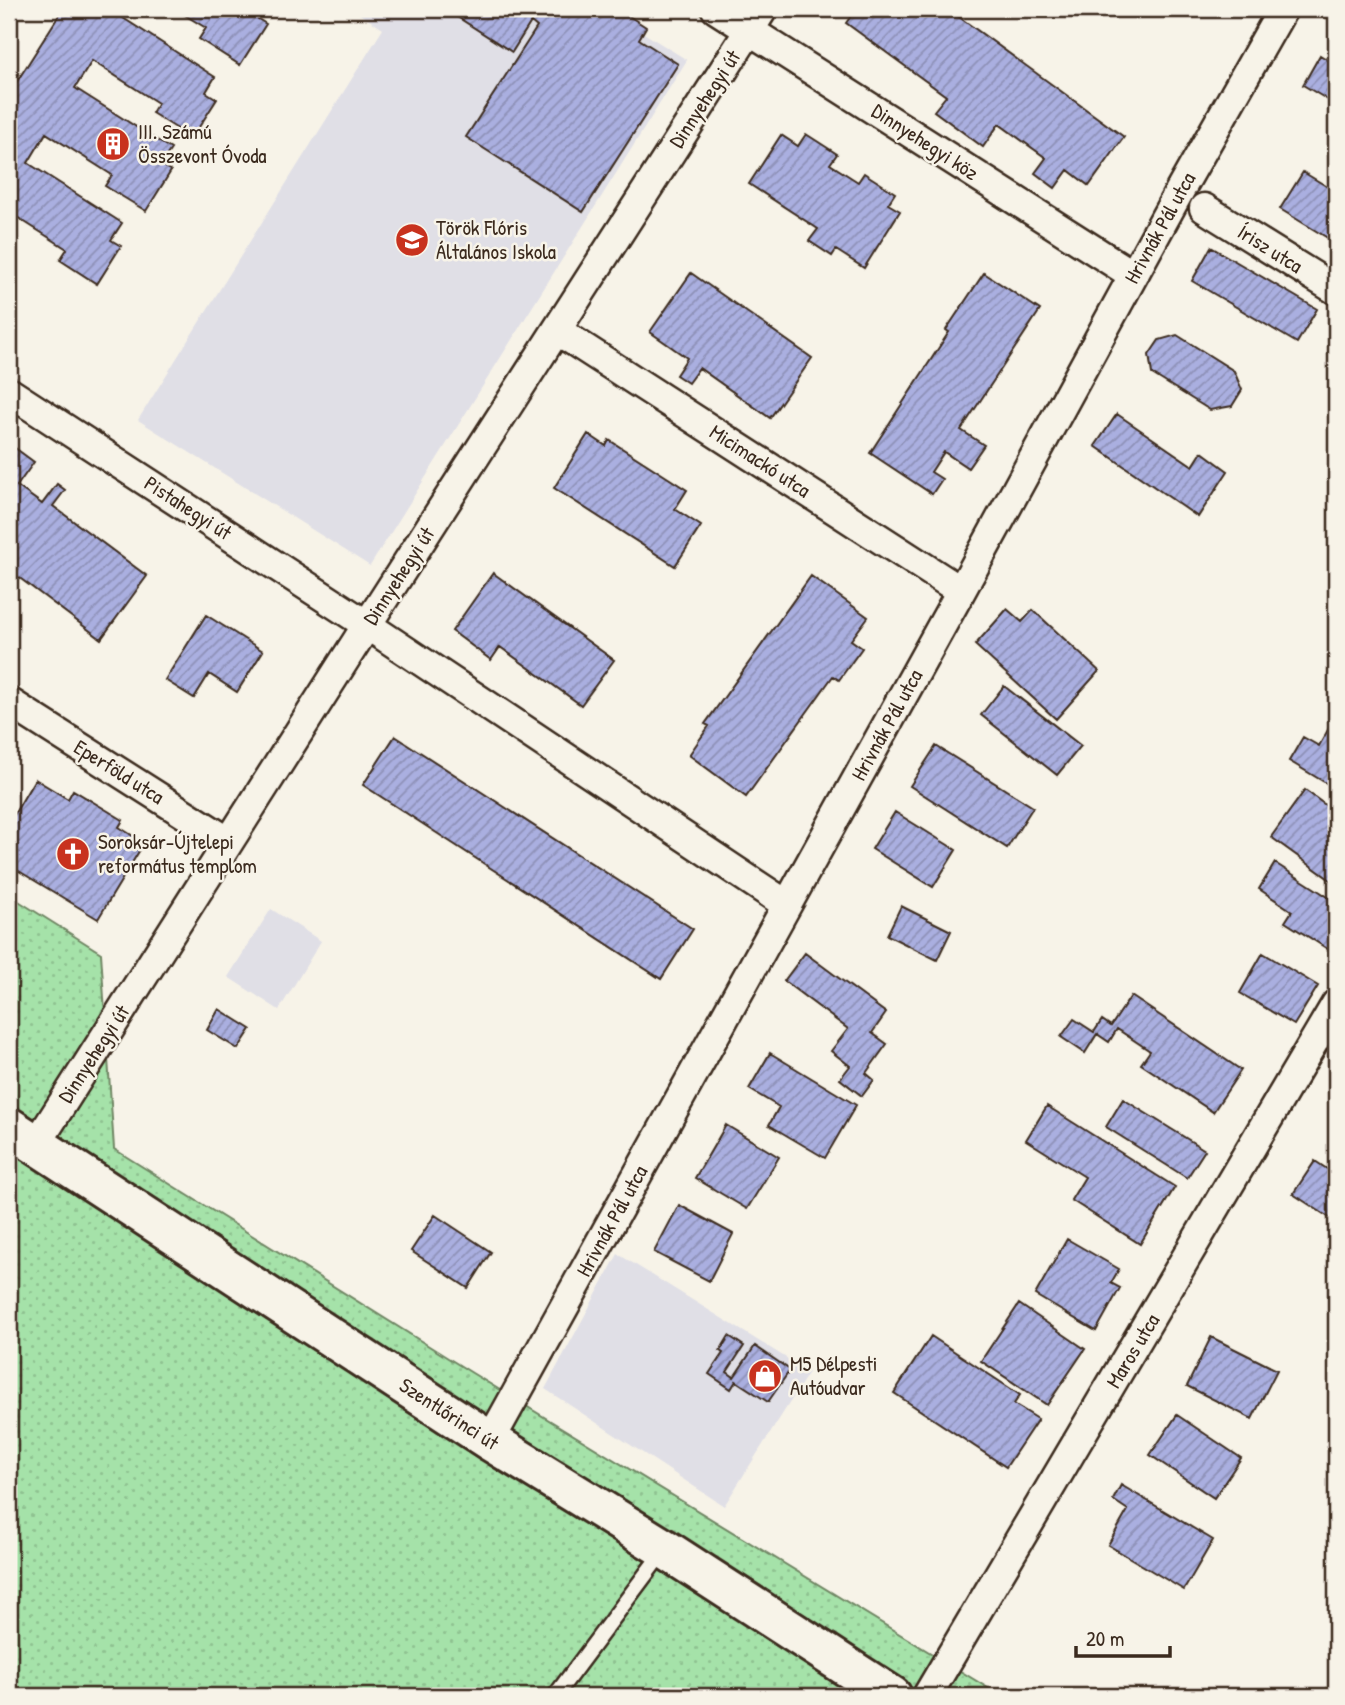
<svg xmlns="http://www.w3.org/2000/svg" width="1345" height="1705" font-family="'Patrick Hand',sans-serif">
  <style>
    .built { fill: #e0dfe6 }
    .grass { fill: url(#grass-dots); stroke: #708664; stroke-width: 2 }
    .building { fill: url(#building-hatch); stroke: #3b2a1e; stroke-width: 2 }
    .lines { fill: none; stroke-linecap: round; stroke-linejoin: round }
    .lane-casing { stroke: #3b2a1e; stroke-width: 19 }
    .street-casing { stroke: #3b2a1e; stroke-width: 33 }
    .secondary-casing { stroke: #3b2a1e; stroke-width: 44 }
    .lane { stroke: #f7f3e8; stroke-width: 14 }
    .street { stroke: #f7f3e8; stroke-width: 28 }
    .secondary { stroke: #f7f3e8; stroke-width: 38 }
    .labels { text-anchor: middle; stroke-width: 5; stroke-linejoin: round; paint-order: stroke }
    .street-label { font-size: 21px; fill: #3b2a1e; stroke: #f7f3e8 }
    .poi-label { font-size: 21px; fill: #3b2a1e; stroke: #f7f3e8; text-anchor: start }
  </style>
  <defs>
    <pattern id="grass-dots" width="8" height="8" patternUnits="userSpaceOnUse" patternTransform="scale(1.75)"><rect width="8" height="8" fill="#a5e2a9"/><path d="M2 2h.1M6 6h.1" fill="none" stroke="#8fc291" stroke-width="1.8" stroke-linecap="round"/></pattern>
    <pattern id="building-hatch" width="6" height="6" patternUnits="userSpaceOnUse" patternTransform="scale(1.75)"><rect width="6" height="6" fill="#aaafe0"/><path d="M-1 1l2-2M0 6l6-6M5 7l2-2" fill="none" stroke="#8c8fb5"/></pattern>
  </defs>
  <rect width="100%" height="100%" fill="#f7f3e8"/>
  <filter id="ink" filterUnits="userSpaceOnUse"><feTurbulence type="fractalNoise" baseFrequency=".0143" numOctaves="2"/><feDisplacementMap in="SourceGraphic" scale="14" xChannelSelector="R" yChannelSelector="G"/><feConvolveMatrix kernelMatrix="1 2 1 2 8 2 1 2 1" color-interpolation-filters="sRGB"/></filter>
  <g filter="url(#ink)">
    <path class="built" d="M352 9H605L687 60 370 566 138 420 383 29Z
      M271 909 321 941 279 1010 228 977Z
      M618 1254 809 1372 724 1506 545 1389Z"/>
    <path class="grass" d="M9 895 101 953 114 1149 472 1373 1001 1696H9Z"/>
    <path class="building" d="M63 9H125L120 16 215 77 206 92 217 99 192 138 152 113 158 103 92 61 75 88 171 149 161 164 171 171 146 211 105 186 112 175 46 133 28 163 122 223 111 240 121 246 97 284 60 260 67 249 9 212V94Z
      M175 9H260L255 17 266 24 240 65 199 39 206 28Z
      M445 9H618L646 27 639 39 678 64 583 212 466 137 537 27 531 22 512 52Z
      M856 9H948L1124 137 1089 186 1068 170 1055 188 1035 173 1046 158 999 124 983 147 934 111 946 96 846 23Z
      M1320 55 1336 65V87L1328 100 1303 85Z
      M806 134 837 154 830 164 858 182 864 173 895 193 888 204 900 211 864 268 836 250 832 256 809 241 818 229 749 184 781 135 798 146Z
      M1303 172 1336 192V243L1280 209Z
      M1211 247 1317 309 1297 343 1192 281Z
      M691 273 812 358 770 418 699 368 688 383 676 375 687 358 650 332Z
      M984 273 1040 310 961 430 984 445 968 468 944 452 931 472 942 479 932 494 870 453 949 332 946 330Z
      M1177 335 1234 371 1242 390 1232 406 1210 410 1152 374 1149 355 1159 340Z
      M1117 414 1193 466 1202 452 1228 471 1198 517 1095 446Z
      M588 434 606 446 609 440 687 490 675 509 701 526 675 566 554 488Z
      M11 445 34 462 17 486 42 504 57 484 65 490 53 506 147 576 101 639 9 570V449Z
      M493 573 614 660 581 705 500 647 491 660 452 631Z
      M811 576 868 617 851 640 862 648 839 680 833 676 746 797 689 755 709 726 705 724Z
      M1007 609 1022 622 1033 610 1099 671 1056 719 975 645Z
      M206 615 263 651 237 692 209 674 194 698 165 680Z
      M1004 686 1081 746 1057 775 981 715Z
      M1329 728 1336 732V789L1289 761 1303 737 1319 746Z
      M395 736 693 929 661 979 363 785Z
      M936 746 1033 807 1007 848 910 786Z
      M35 779 68 799 73 790 123 820 119 827 144 843 98 919 9 865V823Z
      M1305 790 1336 813V875L1332 881 1271 837Z
      M895 812 956 850 933 887 872 849Z
      M1275 863 1336 902V943L1331 951 1285 922 1292 911 1259 889Z
      M901 906 951 931 937 960 887 935Z
      M805 953 886 1013 872 1033 887 1044 866 1073 874 1080 862 1096 840 1079 850 1066 831 1051 848 1029 784 981Z
      M1263 953 1318 986 1294 1025 1240 993Z
      M1131 996 1241 1070 1213 1112 1141 1064 1150 1051 1117 1029 1109 1042 1097 1034 1085 1053 1061 1037 1074 1019 1094 1032 1102 1020 1111 1026Z
      M219 1009 251 1029 238 1049 207 1030Z
      M770 1053 856 1105 825 1158 769 1125 779 1107 749 1089Z
      M1123 1099 1205 1150 1187 1178 1106 1127Z
      M1047 1106 1175 1187 1140 1244 1071 1200 1085 1177 1026 1140Z
      M726 1125 779 1157 747 1209 695 1178Z
      M1315 1161 1336 1175V1222L1293 1194Z
      M679 1205 733 1234 709 1281 654 1252Z
      M435 1215 491 1252 468 1288 411 1251Z
      M1067 1239 1119 1269 1111 1283 1120 1288 1096 1331 1035 1295Z
      M1019 1304 1085 1349 1047 1405 981 1361Z
      M729 1336 744 1346 727 1372 734 1377 755 1346 790 1370 768 1402 736 1381 731 1389 709 1374 723 1353 720 1351Z
      M931 1336 1020 1395 1014 1404 1038 1419 1006 1467 894 1393Z
      M1211 1337 1277 1370 1252 1419 1187 1386Z
      M1177 1415 1241 1458 1214 1498 1150 1455Z
      M1121 1485 1213 1540 1184 1590 1108 1545 1128 1510 1113 1500Z"/>
    <g class="lines">
      <g class="lane-casing">
        <path id="lane" d="M555 1696 664 1550"/>
      </g>
      <g class="street-casing">
        <path id="street" d="M716 9 1133 275
          M1204 208 1336 290
          M558 331 961 591
          M9 392 367 625 787 905
          M9 702 229 842
          M36 1145 367 625 763 9
          M490 1441 961 591 1179 192 1283 9
          M927 1696 1336 1004"/>
      </g>
      <g class="secondary-casing">
        <path id="secondary" d="M9 1127 490 1441 665 1549 892 1696"/>
      </g>
      <use href="#lane" class="lane"/>
      <use href="#street" class="street"/>
      <use href="#secondary" class="secondary"/>
    </g>
  </g>
  <defs>
    <g id="building-disc" transform="scale(1.75)"><circle r="9.5" fill="#c8321e" stroke="#f7f3e8"/><path d="M-4-6H4V6H1V3H-1V6H-4ZM-2.5-4.3h1.7v1.8h-1.7ZM.8-4.3h1.7v1.8H.8ZM-2.5-1h1.7V.8h-1.7ZM.8-1h1.7V.8H.8Z" fill="#fff"/></g>
    <g id="school-disc" transform="scale(1.75)"><circle r="9.5" fill="#c8321e" stroke="#f7f3e8"/><path d="M0-5L7-2L0 1L-7-2ZM-4 1L0 2.5L4 1V4Q0 6-4 4Z" fill="#fff"/></g>
    <g id="church-disc" transform="scale(1.75)"><circle r="9.5" fill="#c8321e" stroke="#f7f3e8"/><path d="M-1.2-6h2.4v3.5h3.3v2.4h-3.3V6h-2.4V-.1h-3.3v-2.4h3.3Z" fill="#fff"/></g>
    <g id="shop-disc" transform="scale(1.75)"><circle r="9.5" fill="#c8321e" stroke="#f7f3e8"/><path d="M-5-2.5h2.3a2.7 3.5 0 0 1 5.4 0H5L5.5 6h-11ZM-1.5-2.5h3a1.5 2.3 0 0 0-3 0Z" fill="#fff"/></g>
  </defs>
  <g fill-rule="evenodd">
    <use href="#building-disc" x="113" y="144"/>
    <use href="#school-disc" x="412" y="240"/>
    <use href="#church-disc" x="73" y="854"/>
    <use href="#shop-disc" x="765" y="1376"/>
  </g>
  <g class="labels">
    <g class="street-label">
      <text transform="translate(705 99) rotate(-57)" y="7">Dinnyehegyi út</text>
      <text transform="translate(925 142) rotate(33)" y="7">Dinnyehegyi köz</text>
      <text transform="translate(1160 228) rotate(-61)" y="7">Hrivnák Pál utca</text>
      <text transform="translate(1270 249) rotate(32)" y="7">Írisz utca</text>
      <text transform="translate(760 461) rotate(33)" y="7">Micimackó utca</text>
      <text transform="translate(188 508) rotate(33)" y="7">Pistahegyi út</text>
      <text transform="translate(399 576) rotate(-57)" y="7">Dinnyehegyi út</text>
      <text transform="translate(887 725) rotate(-61)" y="7">Hrivnák Pál utca</text>
      <text transform="translate(119 772) rotate(32)" y="7">Eperföld utca</text>
      <text transform="translate(94 1054) rotate(-57)" y="7">Dinnyehegyi út</text>
      <text transform="translate(612 1221) rotate(-61)" y="7">Hrivnák Pál utca</text>
      <text transform="translate(1133 1351) rotate(-59)" y="7">Maros utca</text>
      <text transform="translate(449 1414) rotate(33)" y="7">Szentlőrinci út</text>
    </g>
    <g class="poi-label">
      <text x="138" y="139">III. Számú<tspan x="138" dy="24">Összevont Óvoda</tspan></text>
      <text x="436" y="235">Török Flóris<tspan x="436" dy="24">Általános Iskola</tspan></text>
      <text x="98" y="849">Soroksár-Újtelepi<tspan x="98" dy="24">református templom</tspan></text>
      <text x="790" y="1371">M5 Délpesti<tspan x="790" dy="24">Autóudvar</tspan></text>
    </g>
  </g>
  <rect width="1345" height="1705" fill="none" stroke="#f7f3e8" stroke-width="35"/>
  <rect x="18" y="18" width="1310" height="1670" fill="none" stroke="#3b2a1e" stroke-width="2.5" filter="url(#ink)"/>
  <path d="M1076 1646v10h94v-10" fill="none" stroke="#3b2a1e" stroke-width="3.5"/>
  <text x="1086" y="1646" font-size="21" fill="#3b2a1e" stroke="#f7f3e8" stroke-width="5" paint-order="stroke">20 m</text>
</svg>
